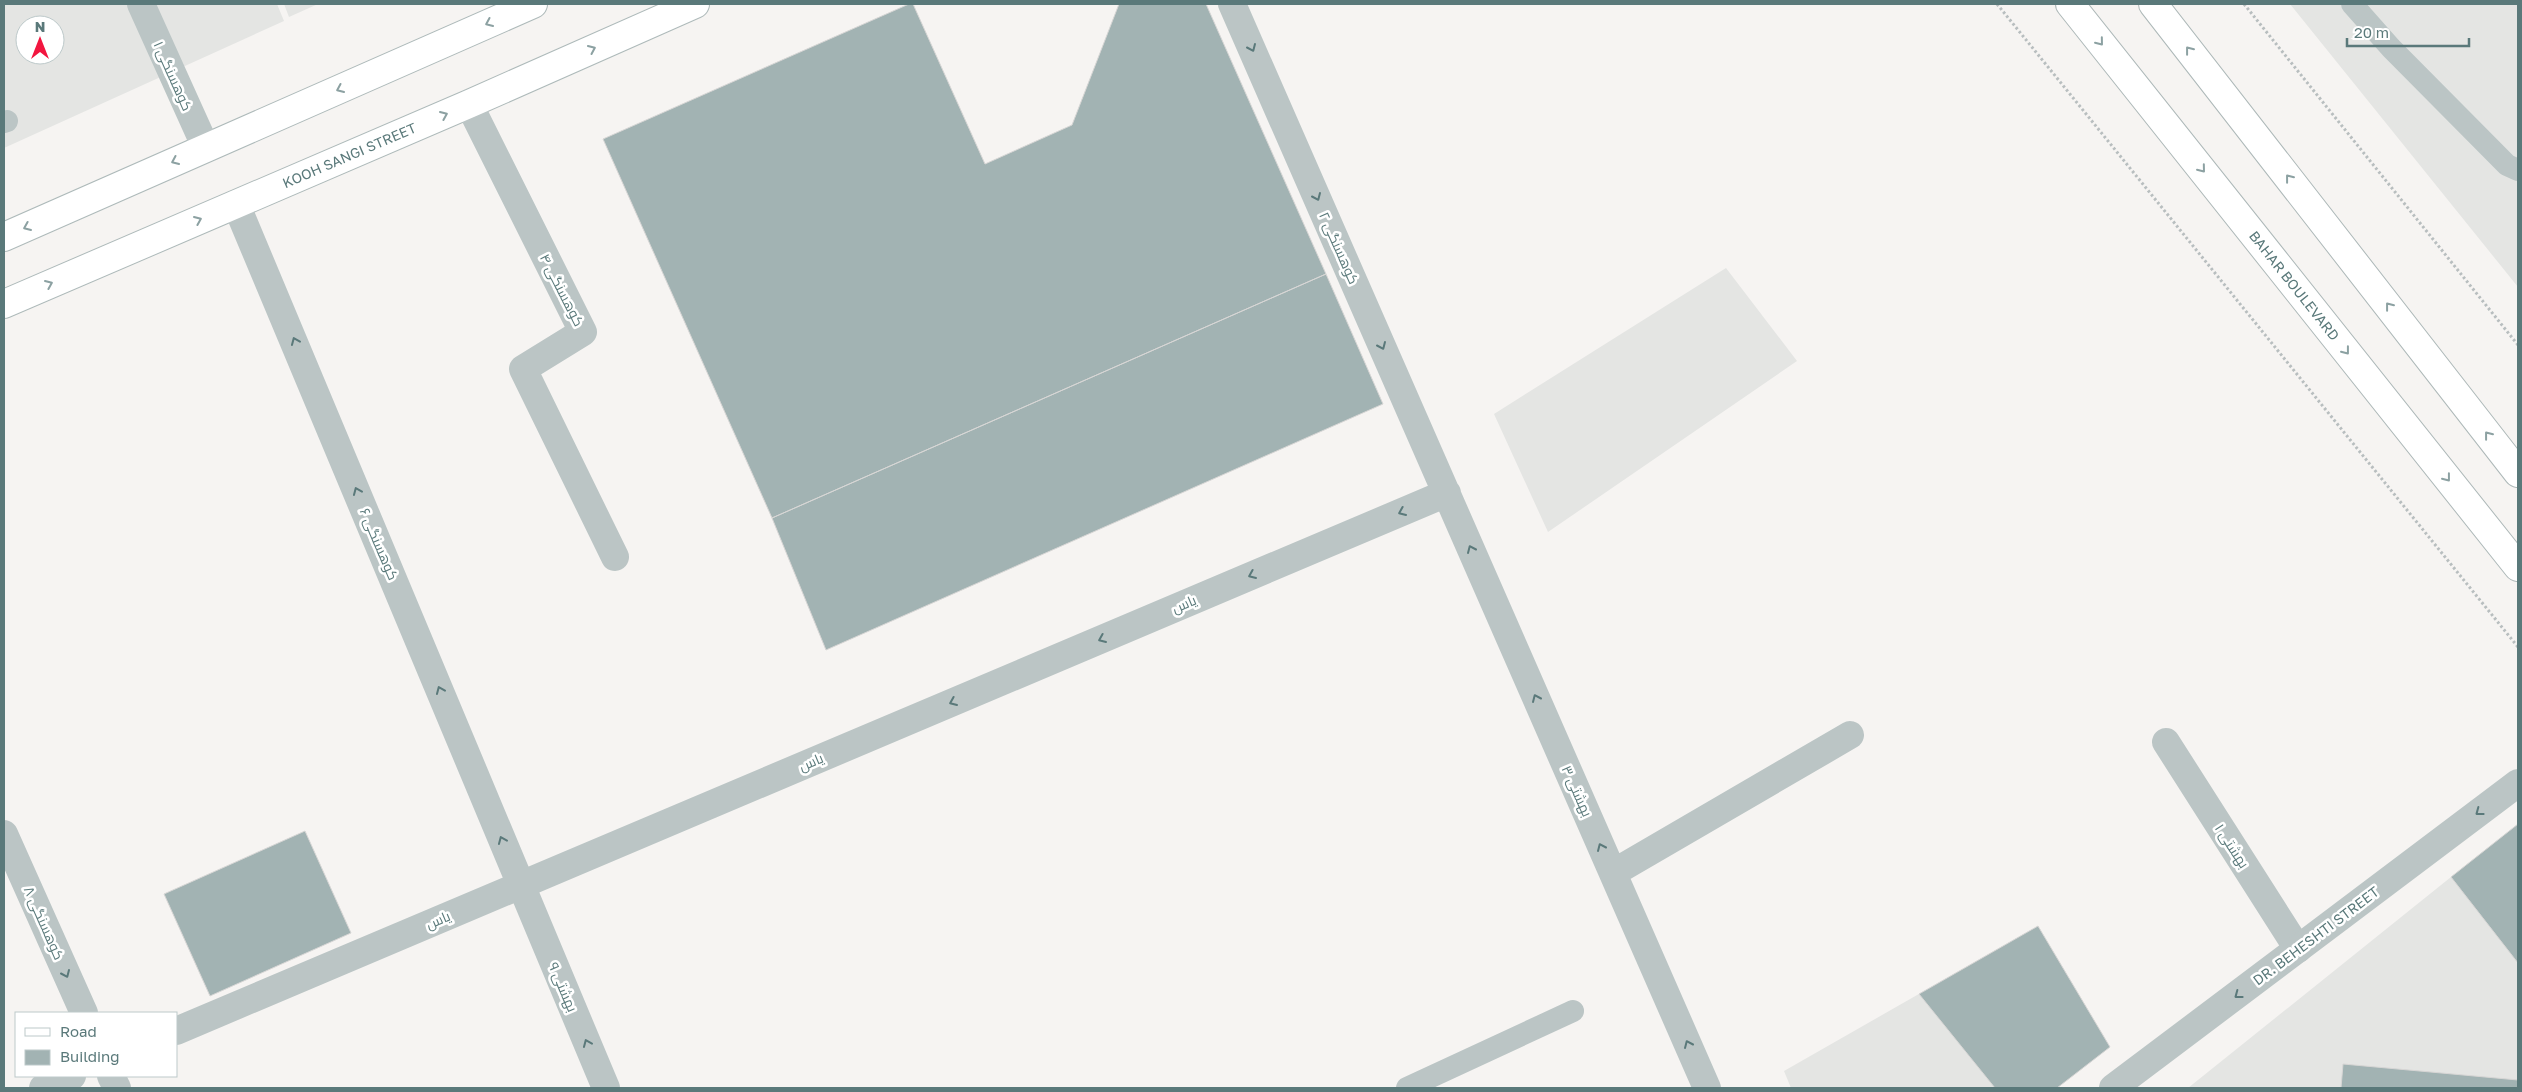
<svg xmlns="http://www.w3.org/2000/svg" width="2522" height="1092" font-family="'Golos Text',Cairo,sans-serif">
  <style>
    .built { fill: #e4e5e3; fill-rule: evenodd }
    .building { fill: #a2b3b3; stroke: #d7d6d5 }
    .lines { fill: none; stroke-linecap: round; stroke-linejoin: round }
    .secondary-casing { stroke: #aebaba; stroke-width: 30 }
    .primary-casing { stroke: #adb8b8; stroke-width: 30 }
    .path { stroke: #b8bebf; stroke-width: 3; stroke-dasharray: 2.5 2.5; stroke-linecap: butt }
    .service { stroke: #bbc5c5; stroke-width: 22 }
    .minor { stroke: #bbc5c5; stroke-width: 28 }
    .tertiary { stroke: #bbc5c5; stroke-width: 28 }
    .secondary { stroke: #fff; stroke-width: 28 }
    .primary { stroke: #fff; stroke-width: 28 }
    .oneway { stroke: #8ca1a2 }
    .oneway2 { stroke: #5a797a }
    .labels { text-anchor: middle; stroke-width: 5; stroke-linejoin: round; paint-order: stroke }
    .street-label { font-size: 14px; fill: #5a797a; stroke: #fff }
  </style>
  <rect width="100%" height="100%" fill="#f6f4f2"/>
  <path class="built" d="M4 4H277L284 21 4 148ZM25 25H55V55H25Z
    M284 4H318L289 17Z
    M2290 4H2518V287Z
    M1726 268 1797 361 1548 532 1494 414Z
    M2451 877 2518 963V1088H2188Z
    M2038 926 2110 1047 2057 1088H1791L1784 1071Z"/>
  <path class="building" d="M909 4H913L985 164 1072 125 1119 4H1206L1326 274 772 518 603 139Z
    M1326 274 1383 404 826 650 772 518Z
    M2518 824V963L2451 877Z
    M305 831 351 933 210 996 164 894Z
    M2038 926 2110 1047 2057 1088H1995L1919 994Z
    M2343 1064 2518 1080V1088H2341Z"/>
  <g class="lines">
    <g class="secondary-casing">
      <g id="secondary">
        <path d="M4 237 533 4"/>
        <path id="s1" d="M4 304 469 104 695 4"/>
      </g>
    </g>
    <g class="primary-casing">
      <g id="primary">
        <path id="s2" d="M2070 4 2518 567"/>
        <path d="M2153 4 2518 473"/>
      </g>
    </g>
    <path class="path" d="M1997 4 2518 647
      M2244 4 2518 345"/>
    <path class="service" d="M2352 4 2391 48 2507 165 2518 170
      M4 122 7 121
      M1407 1088 1573 1011"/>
    <path class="minor" d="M141 4 206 148
      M1232 4 1707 1088
      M469 104 583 332 523 369 615 557
      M236 204 606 1088
      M2166 742 2298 949
      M4 834 84 1013
      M1613 873 1850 735
      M176 1031 1447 493
      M111 1076 117 1088
      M43 1088 72 1076"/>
    <path class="tertiary" d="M2113 1088 2518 783"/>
    <use href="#secondary" class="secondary"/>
    <use href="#primary" class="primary"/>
  </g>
  <defs><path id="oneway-chevron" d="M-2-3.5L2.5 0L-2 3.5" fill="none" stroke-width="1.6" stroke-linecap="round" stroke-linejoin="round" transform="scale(1.25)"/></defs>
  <g class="oneway">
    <use href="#oneway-chevron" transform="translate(489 23) rotate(156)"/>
    <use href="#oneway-chevron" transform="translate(2100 42) rotate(51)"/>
    <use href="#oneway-chevron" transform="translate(592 49) rotate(-24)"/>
    <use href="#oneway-chevron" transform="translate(2189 50) rotate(-128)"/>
    <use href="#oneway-chevron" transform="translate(340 89) rotate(156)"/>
    <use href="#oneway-chevron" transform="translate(444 115) rotate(-23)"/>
    <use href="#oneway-chevron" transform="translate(175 161) rotate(156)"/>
    <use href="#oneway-chevron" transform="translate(2202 169) rotate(51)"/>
    <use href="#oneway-chevron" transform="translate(2289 178) rotate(-128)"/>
    <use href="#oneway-chevron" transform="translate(198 220) rotate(-23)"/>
    <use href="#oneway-chevron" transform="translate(27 227) rotate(157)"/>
    <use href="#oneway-chevron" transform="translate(49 284) rotate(-23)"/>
    <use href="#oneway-chevron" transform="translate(2389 306) rotate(-128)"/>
    <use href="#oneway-chevron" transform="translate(2346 351) rotate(52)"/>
    <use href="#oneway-chevron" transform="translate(2488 435) rotate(-128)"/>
    <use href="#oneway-chevron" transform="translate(2447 478) rotate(52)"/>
  </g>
  <g class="oneway2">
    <use href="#oneway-chevron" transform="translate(1252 48) rotate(66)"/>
    <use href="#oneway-chevron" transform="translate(1317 197) rotate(66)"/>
    <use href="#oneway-chevron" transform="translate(295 341) rotate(-113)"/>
    <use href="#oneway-chevron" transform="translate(1382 346) rotate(66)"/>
    <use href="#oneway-chevron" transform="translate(357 491) rotate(-113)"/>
    <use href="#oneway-chevron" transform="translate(1402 512) rotate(157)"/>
    <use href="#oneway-chevron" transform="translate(1471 549) rotate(-114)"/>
    <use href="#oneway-chevron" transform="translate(1252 575) rotate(157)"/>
    <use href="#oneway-chevron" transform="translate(1102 639) rotate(157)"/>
    <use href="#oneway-chevron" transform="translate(440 690) rotate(-113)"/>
    <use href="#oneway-chevron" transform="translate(1536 698) rotate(-114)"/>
    <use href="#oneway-chevron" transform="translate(953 702) rotate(157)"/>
    <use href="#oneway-chevron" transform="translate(2479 812) rotate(143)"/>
    <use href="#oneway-chevron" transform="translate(502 840) rotate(-113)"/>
    <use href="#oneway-chevron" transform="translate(1601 847) rotate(-114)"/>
    <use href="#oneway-chevron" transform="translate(66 974) rotate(66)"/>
    <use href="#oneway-chevron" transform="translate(2238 995) rotate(143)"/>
    <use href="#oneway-chevron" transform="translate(587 1043) rotate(-113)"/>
    <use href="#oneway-chevron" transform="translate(1688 1044) rotate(-114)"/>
  </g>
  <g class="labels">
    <g class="street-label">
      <text transform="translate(173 76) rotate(66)" y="5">کوهسنگی ۱</text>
      <text dy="5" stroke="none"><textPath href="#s1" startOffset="376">KOOH SANGI STREET</textPath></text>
      <text transform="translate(1339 248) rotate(66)" y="5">کوهسنگی ۲</text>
      <text dy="5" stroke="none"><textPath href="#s2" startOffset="360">BAHAR BOULEVARD</textPath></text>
      <text transform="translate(562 290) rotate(63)" y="5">کوهسنگی ۴</text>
      <text transform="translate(379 544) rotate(67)" y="5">کوهسنگی ۶</text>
      <text transform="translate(1184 604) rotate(-23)" y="5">یاس</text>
      <text transform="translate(811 762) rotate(-23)" y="5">یاس</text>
      <text transform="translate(1577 791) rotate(66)" y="5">بهشتی ۳</text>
      <text transform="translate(2232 846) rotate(57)" y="5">بهشتی ۱</text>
      <text transform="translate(438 920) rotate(-23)" y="5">یاس</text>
      <text transform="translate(44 923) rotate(66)" y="5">کوهسنگی ۸</text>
      <text transform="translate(2316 936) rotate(-37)" y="5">DR. BEHESHTI STREET</text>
      <text transform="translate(563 987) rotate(67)" y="5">بهشتی ۹</text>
    </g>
  </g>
  <rect width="2522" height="1092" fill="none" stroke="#5a797a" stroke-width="10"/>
  <rect x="15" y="1012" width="162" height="65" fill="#ffffff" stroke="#bdc9ca"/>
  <rect x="25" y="1028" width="25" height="8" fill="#ffffff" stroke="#bdc9ca"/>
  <text x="60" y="1037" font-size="15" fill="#5a797a">Road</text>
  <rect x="25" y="1050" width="25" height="15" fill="#a2b3b3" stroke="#bdc9ca"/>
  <text x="60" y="1062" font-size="15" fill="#5a797a">Building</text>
  <g transform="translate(40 40)"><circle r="24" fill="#ffffff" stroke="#bdc9ca"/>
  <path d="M0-4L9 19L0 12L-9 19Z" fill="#f2163f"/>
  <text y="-8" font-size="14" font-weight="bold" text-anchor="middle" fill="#5a797a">N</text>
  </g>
  <path d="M2347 38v8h122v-8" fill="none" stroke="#5a797a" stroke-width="2.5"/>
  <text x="2354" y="38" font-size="15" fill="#5a797a" stroke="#ffffff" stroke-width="4" paint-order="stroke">20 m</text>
</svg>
